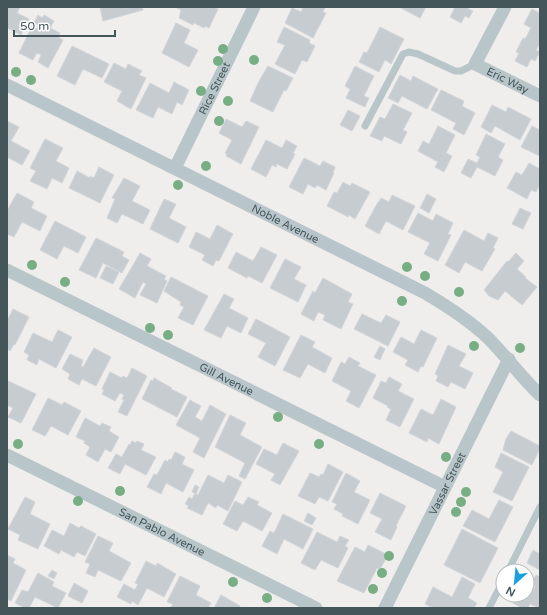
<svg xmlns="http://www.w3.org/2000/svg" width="547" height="615" font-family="'Varela Round',sans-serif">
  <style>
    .building { fill: #c7ccd0; stroke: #d1d5d9 }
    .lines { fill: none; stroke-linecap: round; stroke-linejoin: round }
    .lane { stroke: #b8c6ca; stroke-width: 7 }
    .street { stroke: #b8c6ca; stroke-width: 13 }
    .tree { fill: #78ae84 }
    .labels { text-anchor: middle; stroke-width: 3; stroke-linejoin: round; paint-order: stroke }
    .street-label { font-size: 11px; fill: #45565a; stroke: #fff }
  </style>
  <rect width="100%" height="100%" fill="#f0eded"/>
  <path class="building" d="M7 7H20L17 13 29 19 21 35 8 28 7 30Z
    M100 7H142L143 10 103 21Z
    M175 7H214L218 9 209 28 205 26 204 28 194 23 193 25 179 18 181 10Z
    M303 7H325L323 12 326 13 313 38 285 23 292 8 301 12Z
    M399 7H426L420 18Z
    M455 7H469L468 9 473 11 469 18 465 16 461 23 450 17Z
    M532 9 539 13 540 11V43L536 50 540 52 535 61 531 59 527 67 515 61 519 53 516 52 523 38 525 39 531 28 524 24Z
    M38 15 42 18 44 15 54 21 50 28 60 33 58 37 63 40 48 68 38 62 41 55 37 53 33 60 19 53 32 26 37 29 38 25 34 23Z
    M176 23 190 30 184 43 198 50 189 67 162 53Z
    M284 27 310 40 309 43 315 46 307 62 302 60 295 74 275 64 285 45 277 42Z
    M380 27 404 39 391 64 385 60 379 72 359 62 364 52 367 53Z
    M72 46 109 64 102 78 83 69 75 85 57 76Z
    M114 63 126 69 128 64 142 71 139 75 146 78 131 109 117 101 122 91 104 82Z
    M268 66 293 78 286 91 284 90 273 112 250 101 259 81Z
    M355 66 374 76 364 96 369 98 365 107 346 98 350 89 345 86Z
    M400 75 411 81 413 76 438 89 427 109 402 96 398 103 388 98Z
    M174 82 189 90 182 105 177 102 172 114 158 107 153 118 136 110 150 83 169 93Z
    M441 90 464 101 462 106 475 113 464 135 453 129 456 123 431 110Z
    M393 104 412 113 403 130 407 132 401 144 384 136 382 141 370 136 380 117 385 119Z
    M492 105 506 112 508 107 531 119 520 140 495 126 491 133 481 127Z
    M348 110 360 116 352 131 340 125Z
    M226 119 242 127 246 121 259 127 241 164 226 156 227 154 225 153 232 140 219 133Z
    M7 121 19 127 11 141 30 151 22 165 7 157Z
    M438 126 455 135 446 153 452 156 444 172 435 167 438 162 418 151 423 141 429 144Z
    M532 126 540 130V156L521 147Z
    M486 134 505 144 498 157 503 160 495 176 477 167 471 178 461 173 468 159 477 163 480 157 476 155Z
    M45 139 63 148 56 161 69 168 62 183 52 178 47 189 30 181 36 171 30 168Z
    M266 140 282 148 286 140 297 146 293 153 295 154 287 169 277 164 276 167 272 165 266 177 251 169Z
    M304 158 320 166 323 161 335 167 333 173H334L326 190 317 185 315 188 308 184 303 194 289 187Z
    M529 163 540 169V184L536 192 531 190 527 199 507 188 516 172 522 175Z
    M99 167 114 175 100 203 69 188 77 171 90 178V176L94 178Z
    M124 178 140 186 132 201 150 210 143 224 122 214 117 223 107 218 115 199 112 198Z
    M343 182 350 186 352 183 370 192 355 219 349 215 348 217 327 206 334 192 337 193Z
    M17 193 34 202 31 208 47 216 40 231 22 222 14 237 7 234V211Z
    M427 194 436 199 429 213 420 208Z
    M392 195 415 206 403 230 386 221 379 234 365 226 378 202H379L381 198 389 202Z
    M164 199 176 204 169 218 186 227 178 243 150 229Z
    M520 208 531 213 523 229 512 224Z
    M418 213 433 221 436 214 453 223 448 234 451 235 438 261 424 254 430 243 408 232Z
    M55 221 86 237 78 253 64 246 57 259 40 250Z
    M217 225 233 234 219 261 216 260 213 266 202 260 205 255 189 247 196 232 210 239Z
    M464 230 484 241 488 233 498 238 493 248 495 249 482 271 465 262 459 273 445 265Z
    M96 238 124 252 122 256 129 260 122 273 103 263 96 278 79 270Z
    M261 247 277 255 262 283 248 276 247 278 228 268 236 252 253 261Z
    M140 253 151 259 147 266 166 276 164 279 167 281 157 303 140 295 146 284 143 282 135 298 119 289Z
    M516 253 524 261 517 269 526 277 525 278 537 287 522 305 505 291 498 300 489 296 484 290 507 261 508 262Z
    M285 259 301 267 294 279 306 285 298 302 270 288Z
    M106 266 119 272 113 284 100 278Z
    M171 277 208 296 193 325 178 318 184 307 180 305 181 302 164 291Z
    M323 278 352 294 348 302 353 304 341 329 323 320 325 315 318 312 314 321 301 314 313 291 315 293Z
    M224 294 234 299 229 308 248 318 241 333 227 326 221 338 204 330Z
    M13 309 29 317 15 345 14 344 10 351 7 349V321Z
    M362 314 381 323 386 315 400 322 388 346 354 329Z
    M256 319 290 337 275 366 258 357 266 343 248 334Z
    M58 330 72 337 56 368 39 359 37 365 27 360 29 355 24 352 33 333 52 342Z
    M421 330 437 338 423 367 421 366 418 372 405 365 408 360 393 352 401 337 414 344Z
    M301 335 315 342 312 347 332 358 325 373 308 364 300 378 283 370Z
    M448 345 466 354 459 366 473 373 465 389 451 382 448 387 436 381 438 376 435 374Z
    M380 346 385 349 380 360 374 357Z
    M94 348 111 357 96 386 82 379 79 385 68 379 70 374 62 369 70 354 83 360 81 366 83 367Z
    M349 357 360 363 358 366 376 375 359 408 346 401 351 391 332 381 341 362 345 364Z
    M132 368 147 376 127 416 118 412 124 400 122 399 124 395 120 393 115 401 102 394 104 390 102 389 110 372 122 378 123 376 127 378Z
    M389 377 402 384 398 391 414 399 400 427 386 420 391 409 387 407 388 406 373 398 381 381 386 383Z
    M154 378 172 388 171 389 187 397 177 417 142 399 151 380 153 381Z
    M8 381 36 394 21 423 8 417 13 408 7 405Z
    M48 398 62 405 64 402 81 411 68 435 51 426 45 436 32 430Z
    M441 399 456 407 439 444 428 438 427 442 409 433 421 409 433 415Z
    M190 400 201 406 195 417 202 421 210 405 226 414 204 458 193 452 200 438 176 425Z
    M230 415 246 423 240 435 262 447 245 479 239 476 245 463 215 447Z
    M85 418 100 426 102 423 111 427 109 431 119 437 111 452 105 449 98 462 86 455 90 447 84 443 85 441 76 437Z
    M511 431 540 446V448L532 465 503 450 506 439Z
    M132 441 136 443 137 441 144 444 141 450 156 457 146 475 125 464 120 474 108 468 116 454 122 457 129 444 130 445Z
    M283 443 299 451 280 485 271 480 275 474 256 464 264 449 277 455Z
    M175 452 185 457 182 464 194 470 183 492 166 483 161 494 147 487 154 474 157 475 165 460 168 462 169 459 171 460Z
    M501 453 529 467 512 501 493 492 503 472 495 467Z
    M328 464 343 472 328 501 319 497 315 504 298 496 310 473 319 477 321 474 323 475Z
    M346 473 360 481 354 492 370 500 358 524 342 516 343 514 334 509 337 504 332 502Z
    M208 475 224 483 228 475 242 482 228 511 217 505 216 508 208 503 202 515 187 508 189 506 185 504 189 497 192 499 195 493 192 492 195 485 199 487 196 494 198 495Z
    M380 493 406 506 396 526 397 527 391 540 375 532 382 519 370 513Z
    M25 497 35 502 30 514 50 524 38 549 18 540 20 535 8 529Z
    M248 497 259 502 257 505 272 513 262 531 243 521 237 531 223 524 235 501 243 505Z
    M499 500 513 507 495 542 463 526 472 510 489 519Z
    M308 513 316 518 312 525 304 521Z
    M283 514 313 529 303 549 284 539 277 554 262 546 270 531 274 533Z
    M70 523 79 528 81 526 96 534 85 556 77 552 74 557 61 550 59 554 44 546 52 530 64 536Z
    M462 529 498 548 480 583 444 565Z
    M317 532 337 542 340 536 349 540 345 546 348 548 338 568 321 560 315 570 301 563Z
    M98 536 113 543 109 551 131 563 121 581 98 570 95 577 86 573 90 564 85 562Z
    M368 545 388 555 380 569 377 568 364 593 337 581 355 547 365 552Z
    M533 550 540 554V570L527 563Z
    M7 555 15 559 13 563 26 570 11 601 7 599Z
    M146 561 156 566 157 563 176 574 164 597 147 588 138 605 132 601 131 604 117 597 124 584 135 590 138 584 135 583Z
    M52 570 57 573 54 579 48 576Z
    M38 573 54 582 52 586 66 593 58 608 35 597 29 608H25L15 603 22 590 28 592Z
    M536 575 540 577V608L530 604 528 608H522L513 603 517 595H527L530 587 534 589 535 586 531 584Z
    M180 576 200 586 196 595 211 603 208 608H174L171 607 173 604 167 602Z
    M462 577 475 584 468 598 477 603 474 608H433L425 604 433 587 452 597Z
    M74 583 88 591 82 603 68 596Z
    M221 595 240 606 239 608H214Z"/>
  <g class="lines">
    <path class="lane" d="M365 126 403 54 409 52 418 54 455 71H461L475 64
      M508 571 540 507
      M489 608 503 581"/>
    <g class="street">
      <path id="s1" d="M505 7 475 64 540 96"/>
      <path id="s2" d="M7 85 425 293C447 306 469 320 488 338 506 356 521 377 540 395"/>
      <path id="s3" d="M175 168 254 7"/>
      <path id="s4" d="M7 270 445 487"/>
      <path id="s5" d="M7 455 316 608"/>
      <path id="s6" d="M385 608 509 359"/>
    </g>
  </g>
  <g class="tree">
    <circle cx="223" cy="49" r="5"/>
    <circle cx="254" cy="60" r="5"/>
    <circle cx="218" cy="61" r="5"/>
    <circle cx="16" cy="72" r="5"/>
    <circle cx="31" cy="80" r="5"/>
    <circle cx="201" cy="91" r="5"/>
    <circle cx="228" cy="101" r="5"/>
    <circle cx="219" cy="121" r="5"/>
    <circle cx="206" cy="166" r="5"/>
    <circle cx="178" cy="185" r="5"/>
    <circle cx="32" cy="265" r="5"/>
    <circle cx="407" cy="267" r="5"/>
    <circle cx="425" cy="276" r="5"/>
    <circle cx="65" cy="282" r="5"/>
    <circle cx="459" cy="292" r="5"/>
    <circle cx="402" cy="301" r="5"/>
    <circle cx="150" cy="328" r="5"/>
    <circle cx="168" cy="335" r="5"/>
    <circle cx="474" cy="346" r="5"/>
    <circle cx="520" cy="348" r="5"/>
    <circle cx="278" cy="417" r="5"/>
    <circle cx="18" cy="444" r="5"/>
    <circle cx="319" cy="444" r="5"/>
    <circle cx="446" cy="457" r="5"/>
    <circle cx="120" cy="491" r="5"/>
    <circle cx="466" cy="492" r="5"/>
    <circle cx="78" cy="501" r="5"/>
    <circle cx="461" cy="502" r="5"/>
    <circle cx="456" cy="512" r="5"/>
    <circle cx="389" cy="556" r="5"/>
    <circle cx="382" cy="573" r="5"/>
    <circle cx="233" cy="582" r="5"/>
    <circle cx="373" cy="589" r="5"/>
    <circle cx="267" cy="598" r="5"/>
  </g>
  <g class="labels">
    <g class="street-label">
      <text dy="4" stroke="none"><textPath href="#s1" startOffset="101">Eric Way</textPath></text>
      <text dy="4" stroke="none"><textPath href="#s3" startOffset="89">Rice Street</textPath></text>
      <text dy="4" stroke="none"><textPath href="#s2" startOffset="311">Noble Avenue</textPath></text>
      <text dy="4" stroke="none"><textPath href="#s4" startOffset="245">Gill Avenue</textPath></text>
      <text dy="4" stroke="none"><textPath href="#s6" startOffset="139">Vassar Street</textPath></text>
      <text dy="4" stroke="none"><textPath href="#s5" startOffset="173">San Pablo Avenue</textPath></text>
    </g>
  </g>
  <rect width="547" height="615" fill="none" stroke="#45565a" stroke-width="16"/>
  <g transform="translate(515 583) rotate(207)"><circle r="19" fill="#ffffff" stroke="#b5bbbd"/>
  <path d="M0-3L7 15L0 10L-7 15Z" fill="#18a1de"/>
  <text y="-6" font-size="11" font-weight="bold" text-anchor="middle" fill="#45565a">N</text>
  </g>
  <path d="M14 30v6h101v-6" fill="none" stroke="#45565a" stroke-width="2"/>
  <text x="20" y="30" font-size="12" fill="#45565a" stroke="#ffffff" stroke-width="3" paint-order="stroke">50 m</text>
</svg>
